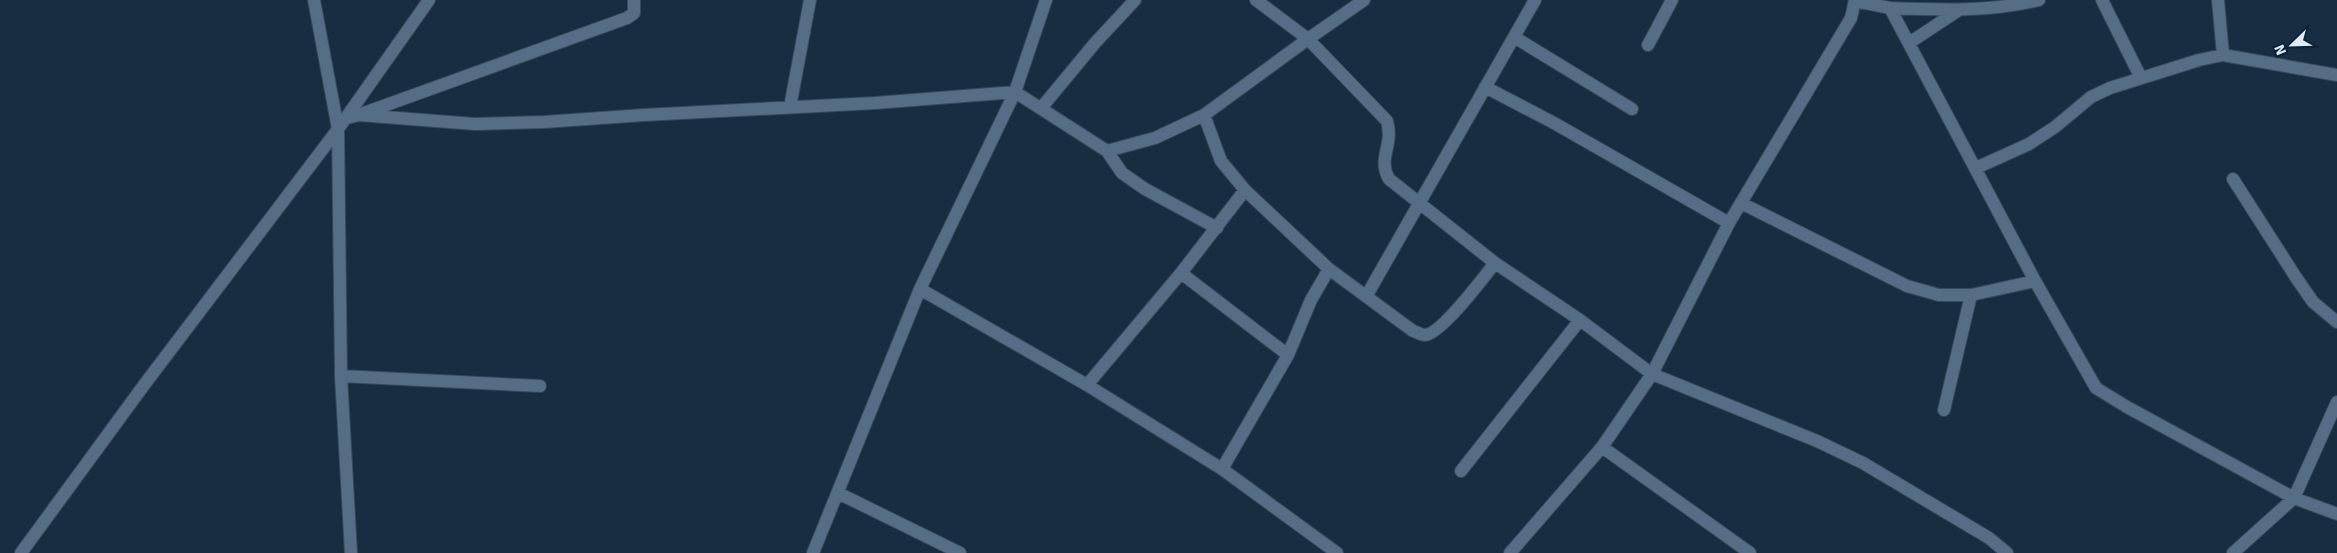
<svg xmlns="http://www.w3.org/2000/svg" width="2337" height="553" font-family="Signika,sans-serif">
  <style>
    .lines { fill: none; stroke-linecap: round; stroke-linejoin: round }
    .minor-casing { stroke: #36495a; stroke-width: 14 }
    .minor { stroke: #556e85; stroke-width: 12 }
  </style>
  <rect width="100%" height="100%" fill="#162d42"/>
  <g class="lines">
    <g class="minor-casing">
      <path id="minor" d="M314 0 338 129 341 376 351 553
        M1256 0 1308 39 1387 121C1394 146 1377 158 1389 179L1495 263 1580 320 1652 374 1817 441 1863 463 1989 538 2007 553
        M2102 0 2141 78
        M2218 0 2223 55
        M1855 1 1890 8 2035 281 2096 388 2127 407 2294 498 2337 514
        M1890 8C1940 10 1991 12 2039 0
        M1514 37 1632 109
        M1909 43 1959 10
        M1648 45 1672 0
        M1485 87 1554 123 1729 223
        M790 107 810 0
        M1042 107 1095 43 1135 0
        M364 113 627 18 634 13V0
        M1204 115 1221 161 1245 190 1329 269 1413 331C1417 332 1421 335 1425 335 1441 334 1484 277 1495 263
        M343 119 359 115 475 124 544 122 644 115 875 103 1015 92 1107 151 1155 138 1204 115 1308 39 1364 0
        M1107 151 1122 173 1145 189 1217 228
        M1976 168 2029 144 2055 127 2091 97 2110 88 2199 60 2223 55 2337 75
        M2233 179 2297 279 2313 302 2337 322
        M1741 203 1907 286 1939 295H1971L2035 281
        M1181 273 1288 355
        M920 289 1087 385 1222 469 1337 553
        M1367 295 1535 0
        M341 376 540 386
        M1087 385 1181 273 1245 190
        M1944 410 1971 295
        M1602 447 1750 553
        M1222 469 1288 355 1311 300 1329 269
        M1461 471 1580 320
        M838 493 960 553
        M21 553 144 385 338 129 429 0
        M813 553 920 289 1015 92 1046 0
        M1510 553 1602 447 1652 374 1729 223 1851 18 1855 0
        M2233 553 2294 498 2337 402"/>
    </g>
    <use href="#minor" class="minor"/>
  </g>
  <g transform="translate(2292 45) rotate(247)" stroke="#0c2337" stroke-width="4" paint-order="stroke">
  <path d="M0-4L9 19L0 12L-9 19Z" fill="#deecfa"/>
  <text y="-8" font-size="14" font-weight="bold" text-anchor="middle" fill="#deecfa">N</text>
  </g>
</svg>
